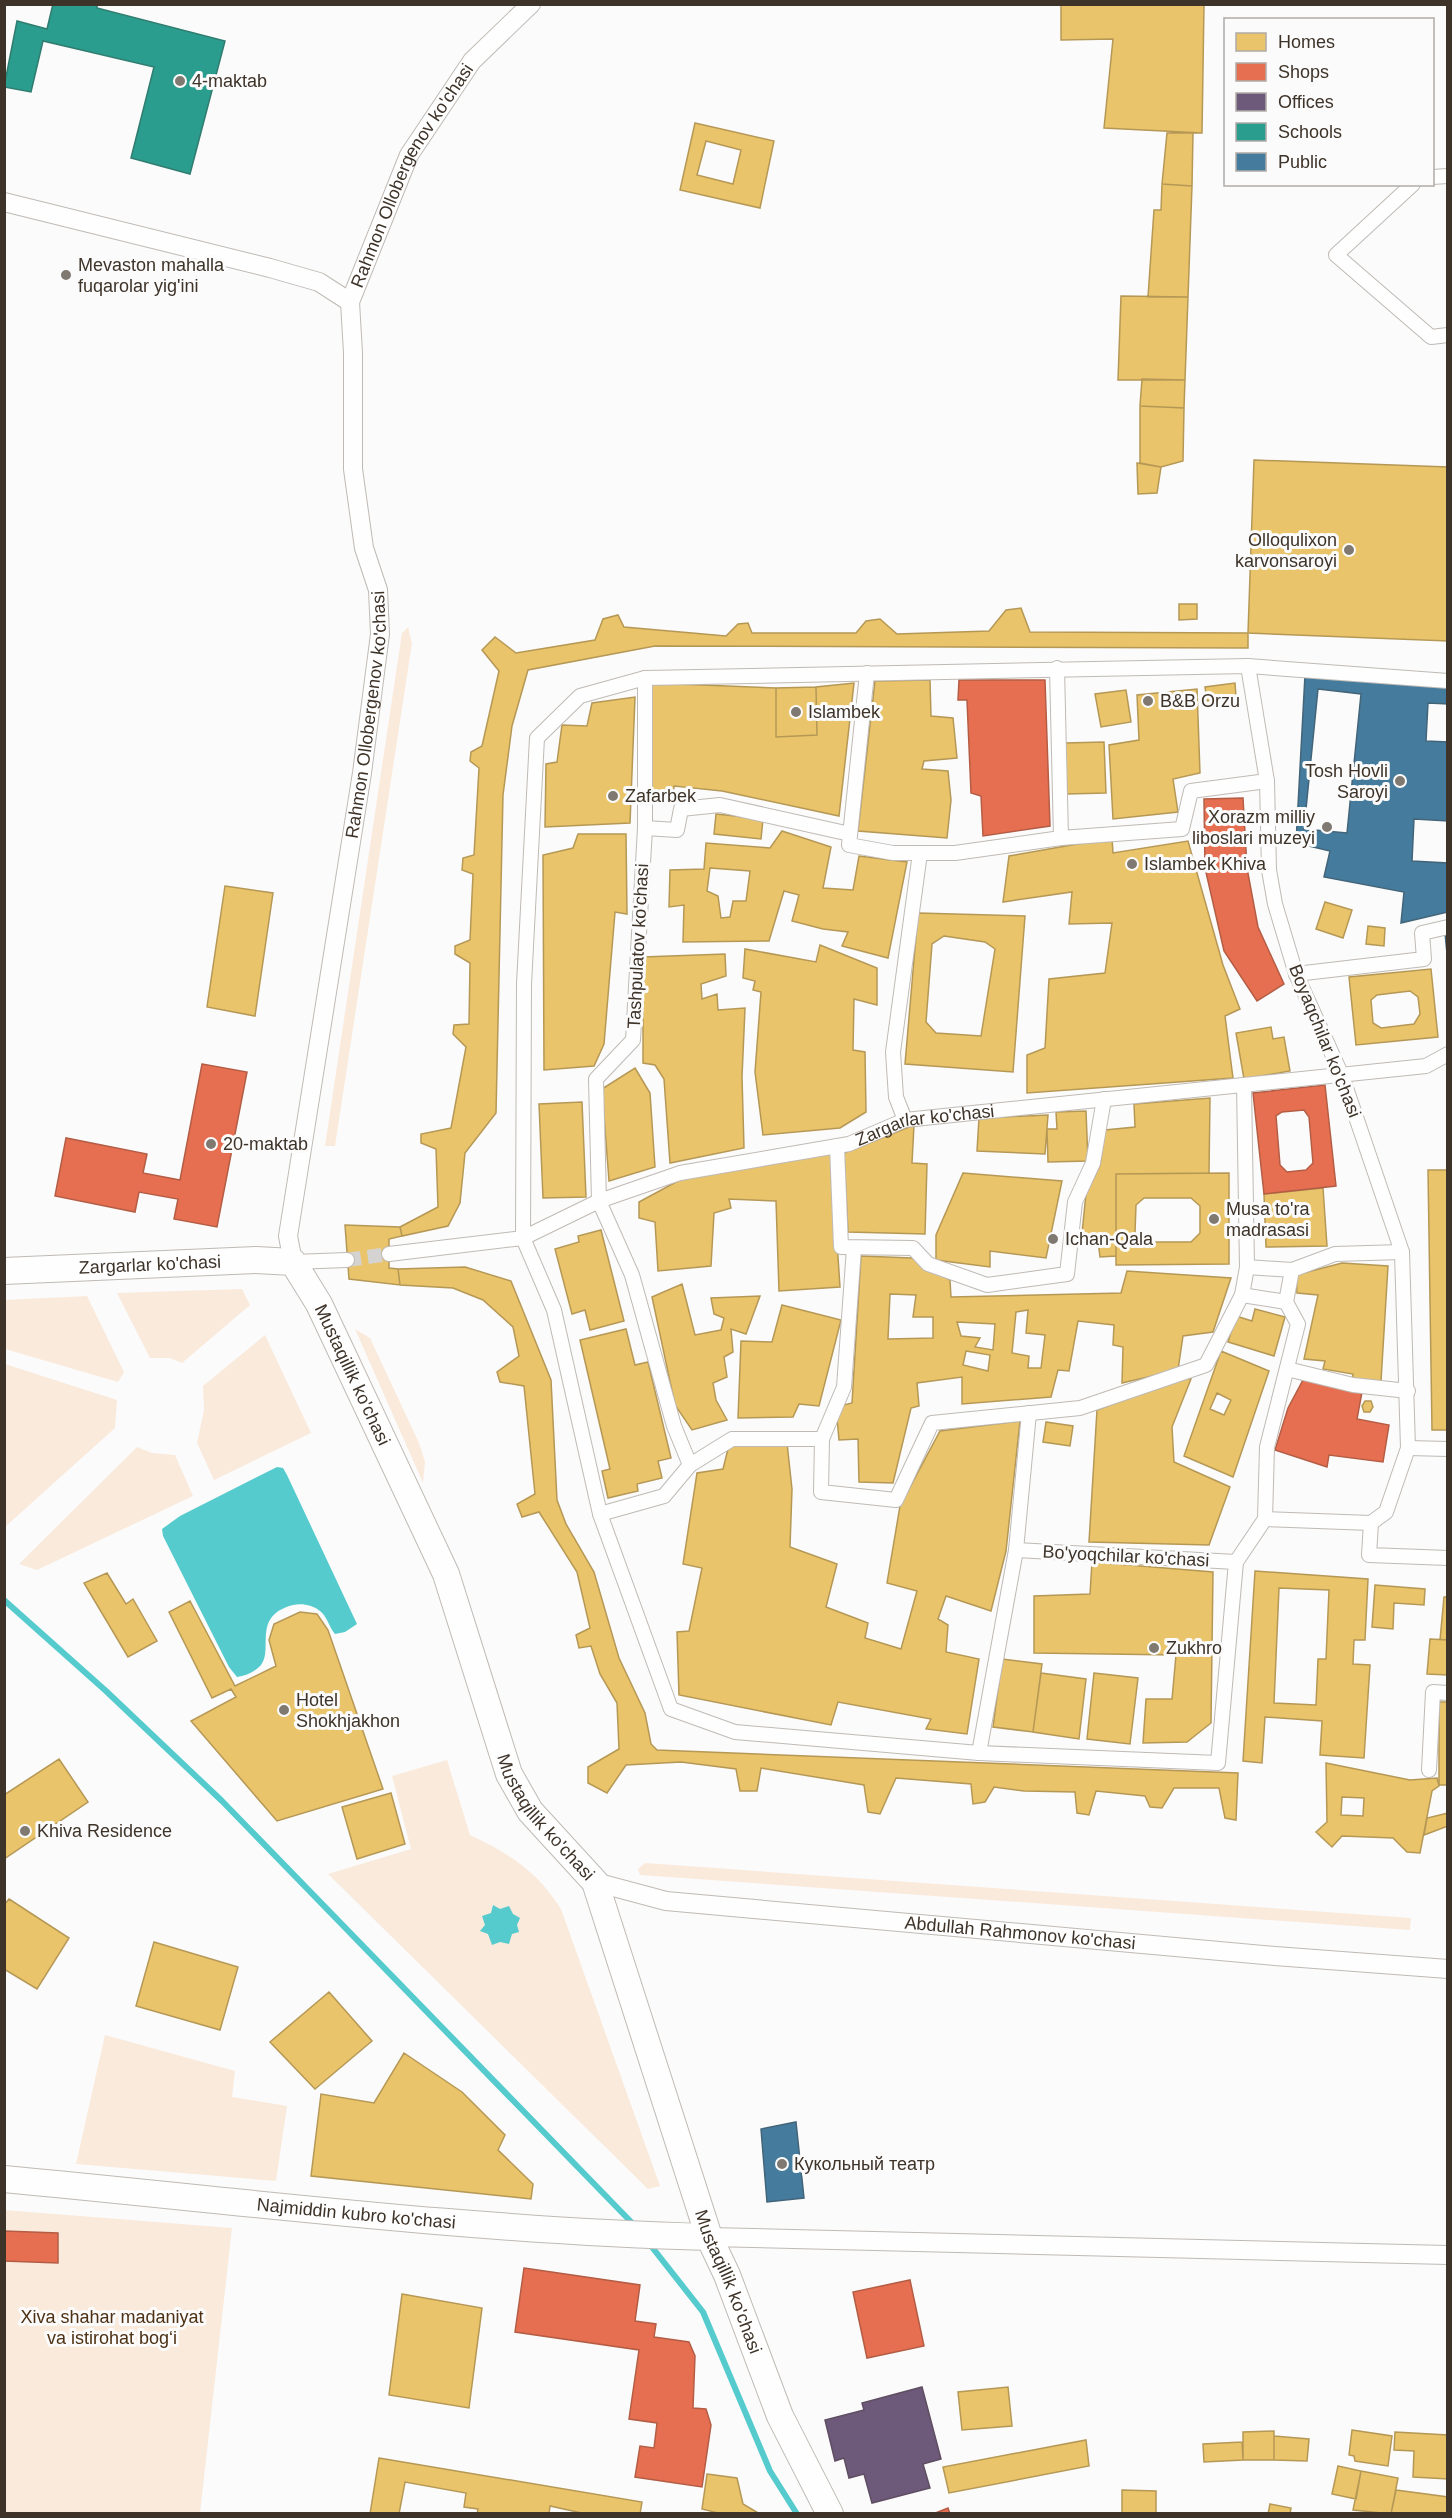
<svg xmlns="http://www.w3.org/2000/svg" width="1452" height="2518" font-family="Arial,sans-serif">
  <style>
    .green { fill: #faeadc }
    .water { fill: #55cbce }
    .homes { fill: #e9c46a; stroke: #b69856; stroke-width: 1.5; fill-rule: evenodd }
    .shops { fill: #e76f51; stroke: #b45d45; stroke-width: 1.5; fill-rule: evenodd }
    .offices { fill: #6d597a; stroke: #5f4e62; stroke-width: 1.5 }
    .schools { fill: #2a9d8f; stroke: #307d70; stroke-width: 1.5 }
    .public { fill: #457b9d; stroke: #43657a; stroke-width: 1.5; fill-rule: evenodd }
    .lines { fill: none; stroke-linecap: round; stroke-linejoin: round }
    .stream { stroke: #55cbce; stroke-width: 6 }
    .pedestrian-tunnel { stroke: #d5d3d1; stroke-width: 14; stroke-dasharray: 14 7; stroke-linecap: butt }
    .pedestrian-casing { stroke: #bfbab5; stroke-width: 16 }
    .minor-casing { stroke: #bfbab5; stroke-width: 20 }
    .secondary-casing { stroke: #bfbab5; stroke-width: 28 }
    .pedestrian { stroke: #fefefe; stroke-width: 14 }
    .minor { stroke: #fefefe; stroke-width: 18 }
    .secondary { stroke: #fefefe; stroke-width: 26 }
    .poi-dot { fill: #807972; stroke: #fbfbfb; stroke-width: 2 }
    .labels { text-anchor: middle; stroke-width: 6; stroke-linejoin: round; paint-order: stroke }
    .poi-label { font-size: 18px; fill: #3e3329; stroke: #fbfbfb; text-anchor: start }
    .street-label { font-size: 18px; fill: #3e3329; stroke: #fbfbfb }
    .park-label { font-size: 18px; fill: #4d3114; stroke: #fbfbfb }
  </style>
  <rect width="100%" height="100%" fill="#fbfbfb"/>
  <path class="green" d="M408 627 412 643 335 1146H325L402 633Z
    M242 1289 250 1305 182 1363 170 1358H150L117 1293Z
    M87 1296 124 1372 118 1382 5 1349V1300Z
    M355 1329 370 1338 419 1443 425 1462 423 1483Z
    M265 1335 311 1433 214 1480 197 1443 204 1410 203 1386Z
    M5 1364 117 1400 115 1428 5 1527Z
    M137 1447 152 1453 175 1455 193 1496 37 1570 19 1564Z
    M447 1760 470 1835C510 1854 537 1871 561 1909L660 2186 648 2189 328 1874 411 1849 392 1776Z
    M645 1863 1411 1918 1410 1930 640 1875 638 1869Z
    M105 2035 235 2071 232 2097 287 2106 276 2181 76 2164Z
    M4 2210 232 2228 200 2513H5Z"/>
  <path class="water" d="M277 1467 283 1468 287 1475 357 1624 345 1632 335 1634C329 1627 327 1616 320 1611 313 1605 302 1603 293 1605 251 1616 274 1649 261 1665 256 1671 246 1676 237 1677L229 1667 163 1536 162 1529 180 1516Z
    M493 1905 500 1909 509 1906 513 1914 520 1918 517 1925 519 1932 512 1934 509 1944 500 1942 492 1945 488 1934 480 1931 485 1925 482 1916 491 1913Z"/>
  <path class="homes" d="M1061 4H1204L1202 133 1104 128 1113 39 1061 40Z
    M695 123 774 141 760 208 680 190ZM706 141 741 150 733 184 697 175Z
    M1167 133H1193L1192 186 1162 184Z
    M1162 184 1192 186 1188 297H1148L1154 210H1161Z
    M1121 296 1188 297 1185 380H1118Z
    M1142 379 1185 380 1184 408 1140 406Z
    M1140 406 1184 408 1183 461 1161 467 1140 463Z
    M1254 460 1448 467V641L1248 633Z
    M1137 463 1161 467 1157 493 1138 494Z
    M1179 604H1197V619L1179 620Z
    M1021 608 1030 632 1248 633V648L655 646 528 670 512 726 503 795 496 1113 465 1153 460 1203 448 1226 402 1236 400 1227 438 1207 436 1149 421 1143V1134L451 1128 466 1047 453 1034 454 1025 469 1024 470 963 455 954V946L470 940 473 874 462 870 463 858 474 855 479 768 470 761 471 752 482 746 499 671 482 650 495 637 516 653 595 640 603 619 618 615 624 627 726 636 738 624 748 623 752 633H856L866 621 880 619 897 634 989 631 1006 610Z
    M930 680 931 716 953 718 957 758 924 761 922 769 948 771 951 800 947 838 858 831 875 681Z
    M652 683 776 688V737L817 735 816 687 854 683 839 816 722 791 674 786 673 803H650Z
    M1235 683 1236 697 1207 701 1205 687Z
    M816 687 817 735 776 737V688Z
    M1197 689 1200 773 1173 779 1178 812 1113 819 1109 745 1139 740 1137 695Z
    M1126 690 1131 722 1101 727 1095 694Z
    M635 697 630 823 545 827 546 764 557 762 562 725 587 726 592 703Z
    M1104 742 1106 793 1067 794 1065 743Z
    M716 814 763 819 761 839 714 834Z
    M782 831 831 847 823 888 853 890 859 856 907 862 888 958 842 946 848 932 823 929 792 921 799 895 784 891 769 941 683 942 684 905 669 907 670 870 704 869 706 843 770 848ZM710 868 750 871 746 901H733L730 917 721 918 718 896 707 891Z
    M578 834H626L627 914 615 912 604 1044 594 1066 544 1070 543 855 573 848Z
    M1112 838 1113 853 1188 841 1223 965 1240 1009 1225 1016 1233 1078 1027 1093V1055L1045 1048 1049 979 1105 973 1112 923 1069 924 1072 892 1003 902 1009 856Z
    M225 886 273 893 255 1016 207 1007Z
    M1325 902 1352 910 1343 938 1316 929Z
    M918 913 1025 916 1013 1072 905 1064ZM944 936 985 942 995 949 981 1036 936 1033 926 1022 932 944Z
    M1368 926 1385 928 1384 946 1366 944Z
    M820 945 877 968V1005L854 999 853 1050 865 1052 866 1112 840 1128 763 1135 755 1072 761 992 753 990 755 981 743 978 745 949 816 962Z
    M725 954 726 976 701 984 702 999 717 994 718 1010 745 1008 742 1077 744 1148 670 1163 664 1079 655 1065 643 1063V957Z
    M1431 969 1438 1037 1356 1045 1349 977ZM1410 991 1418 997 1420 1014 1414 1024 1381 1028 1373 1023 1371 1000 1377 995Z
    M1271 1027 1273 1039 1284 1037 1290 1071 1244 1079 1236 1033Z
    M635 1068 650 1093 655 1167 609 1181 602 1089Z
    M1210 1098 1209 1173 1116 1174V1256L1100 1257 1098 1241 1081 1243 1086 1194 1100 1165 1105 1130 1135 1127 1134 1104Z
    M582 1102 586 1197 543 1198 539 1104Z
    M1086 1111 1088 1161 1048 1162 1047 1129H1057L1056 1112Z
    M1048 1115 1045 1154 977 1151 979 1118Z
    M914 1125 912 1163 927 1164 925 1234 848 1232 844 1153Z
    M831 1152 840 1287 779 1291 776 1201 729 1199 731 1208 714 1213 711 1266 658 1271 655 1222 639 1218V1202L689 1175Z
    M1428 1170H1448V1430H1432Z
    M963 1173 1062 1181 1046 1258 990 1251V1267L936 1260V1235Z
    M1229 1173V1264L1116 1265V1174ZM1144 1198H1191L1200 1206V1233L1191 1242H1144L1135 1233 1136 1205Z
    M1323 1188 1327 1246 1266 1247 1264 1194Z
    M345 1225 400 1227 402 1236 389 1239V1268L398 1269 400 1285 349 1279Z
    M601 1230 624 1321 590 1330 585 1310 572 1314 555 1249 579 1242 578 1236Z
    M861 1256 912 1258 950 1280 951 1297 1121 1293 1127 1271 1231 1278 1213 1332 1183 1336 1178 1370 1122 1383 1123 1347 1113 1345 1114 1325 1078 1321 1069 1371 1058 1370 1051 1397 962 1404V1377L917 1383 919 1406 911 1408 893 1483 859 1482 858 1439 839 1440 836 1407 852 1403ZM890 1294 916 1295 913 1317H933V1338L888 1339ZM1028 1310 1026 1333 1045 1335 1041 1368H1028L1029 1356 1012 1353 1016 1312ZM957 1322 995 1324 993 1350 975 1347 980 1338 961 1336ZM966 1351 990 1355 988 1371 963 1365Z
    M1342 1263 1388 1266 1381 1381 1352 1380 1353 1374 1323 1369 1325 1361 1304 1359 1318 1295 1297 1293 1296 1275Z
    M465 1267 511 1281 551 1380 557 1500 566 1524 594 1572 619 1658 645 1713 651 1744 657 1750 1238 1773 1236 1820 1225 1818 1219 1788H1174L1162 1808 1150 1807 1145 1796 1096 1791 1089 1815 1077 1813 1075 1792 1024 1791 994 1787 985 1802 973 1804 971 1784 896 1778 880 1814 868 1812 864 1785 761 1768 757 1791H740L736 1769 681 1762 626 1765 607 1793 588 1783V1767L619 1749 617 1703 600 1674 591 1646 579 1648 576 1635 590 1628 577 1572 539 1512 522 1517 517 1504 535 1494 524 1386 500 1382 497 1372 519 1356 513 1327 483 1300 453 1288 400 1285 398 1269Z
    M682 1284 695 1335 721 1330 724 1318 714 1314 711 1298 760 1296 746 1334 731 1329 733 1352 724 1357 727 1377 713 1383 716 1400 727 1420 692 1430 675 1405 652 1297Z
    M782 1305 841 1320 819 1406 799 1404 793 1417 738 1418 741 1341 772 1342Z
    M1255 1309 1285 1317 1274 1356 1228 1342 1236 1316 1252 1321Z
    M626 1329 635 1365 648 1362 671 1458 658 1461 662 1478 637 1484 638 1491 608 1498 602 1471 610 1469 580 1340Z
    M1221 1351 1269 1371 1233 1477 1184 1456ZM1217 1393 1231 1400 1224 1415 1210 1409Z
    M1182 1378 1191 1379 1172 1427 1174 1462 1230 1487 1209 1545 1089 1542 1097 1410Z
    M1365 1401H1371L1373 1407 1370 1412H1364L1362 1406Z
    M1020 1421 1006 1551 991 1611 946 1596 938 1619 948 1625 946 1652 979 1659 967 1734 926 1729 931 1719 838 1702 831 1725 679 1695 677 1632 689 1631 702 1568 683 1564 697 1473 723 1469 729 1445 787 1443 792 1489 790 1547 837 1564 826 1607 868 1623 865 1638 901 1649 917 1591 887 1583 900 1506 940 1431Z
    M1046 1422 1073 1426 1070 1446 1043 1442Z
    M1092 1562 1213 1572 1211 1723 1187 1742 1143 1743 1146 1699H1172L1176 1655 1034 1653V1596L1090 1594Z
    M1255 1571 1368 1579 1365 1640H1354L1353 1664 1370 1665 1364 1758 1320 1755 1322 1721 1265 1717 1262 1763 1243 1761ZM1279 1588 1329 1590 1326 1659H1318L1316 1705 1274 1703Z
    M107 1573 126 1604 133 1599 157 1641 128 1657 84 1583Z
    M1375 1585 1425 1589 1424 1605 1394 1603 1393 1629 1372 1627Z
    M1444 1597H1448V1640H1440Z
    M190 1601 235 1686 276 1666 269 1640 274 1624 300 1612 317 1614 328 1630 383 1789 277 1821 191 1721 236 1697 231 1689 212 1698 169 1612Z
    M1430 1639 1448 1640V1675L1427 1674Z
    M1002 1659 1042 1664 1033 1732 993 1727Z
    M1041 1673 1086 1679 1079 1739 1033 1732Z
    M1094 1673 1138 1678 1130 1744 1087 1739Z
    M1439 1702H1448V1785H1439Z
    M59 1759 88 1802 4 1859V1795Z
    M1326 1763 1410 1780 1437 1778 1439 1786 1432 1791 1420 1853 1407 1852 1393 1838 1342 1836 1332 1847 1316 1832 1327 1822Z
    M391 1793 405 1844 357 1859 342 1807Z
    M1342 1797 1364 1798 1363 1816 1341 1815Z
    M1448 1813V1826L1424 1835 1427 1818Z
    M9 1899 69 1938 37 1989 4 1969V1905Z
    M154 1942 238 1967 220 2030 136 2006Z
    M329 1992 372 2041 315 2089 270 2042Z
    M404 2053 462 2092 505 2135 498 2150 533 2184 531 2199 311 2176 321 2094 374 2103Z
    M402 2294 482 2308 469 2408 389 2395Z
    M1008 2387 1012 2426 962 2430 958 2392Z
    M1352 2430 1392 2436 1388 2466 1355 2461 1354 2456 1349 2455Z
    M1274 2431V2460H1243V2432Z
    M1395 2432 1448 2435V2479L1413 2477 1414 2451 1394 2450Z
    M1274 2436 1309 2439 1307 2461 1274 2460Z
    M1086 2440 1089 2466 949 2493 943 2467Z
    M1242 2442 1243 2460 1204 2462 1203 2444Z
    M379 2458 642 2502 640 2514H586L550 2506 549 2514H477L478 2509 464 2507 466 2493 405 2482 399 2514H370Z
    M1338 2466 1361 2471 1356 2499 1332 2494Z
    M1361 2471 1398 2478 1391 2514 1353 2510Z
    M707 2474 737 2478 743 2504 760 2514H722L702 2509Z
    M1122 2490 1156 2491V2514H1122Z
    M1396 2490 1448 2497 1447 2514H1391Z
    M1270 2504 1291 2508 1290 2514H1268Z"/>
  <path class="shops" d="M959 680H1045L1050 826 983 836 981 796 971 793 967 700H958Z
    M1243 798 1247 868 1258 927 1284 984 1257 1001 1224 951 1205 868 1204 799Z
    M202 1064 247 1072 217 1227 174 1219 178 1199 139 1192 135 1212 55 1196 66 1138 147 1154 143 1173 180 1180Z
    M1325 1085 1336 1186 1264 1194 1253 1093ZM1304 1110 1309 1117 1313 1163 1306 1170 1287 1172 1280 1165 1276 1116 1282 1112Z
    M1304 1378 1362 1392 1357 1419 1389 1425 1383 1462 1329 1455 1327 1467 1275 1450 1288 1408Z
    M4 2231 58 2233V2263L4 2261Z
    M524 2268 640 2285 635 2321 656 2324 654 2337 689 2342 695 2356 693 2408 706 2409 711 2425 702 2487 635 2477 640 2446 654 2448 657 2423 629 2419 639 2350 515 2332Z
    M910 2280 924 2346 867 2358 853 2292Z
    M948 2508 950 2514H933Z"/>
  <path class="offices" d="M922 2387 941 2459 923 2464 930 2488 872 2503 864 2474 849 2478 844 2458 835 2461 825 2420 864 2410 862 2403Z"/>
  <path class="schools" d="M53 4H97V8L225 41 190 174 131 158 154 67 43 41 31 92 4 87 17 21 47 29Z"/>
  <path class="public" d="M1305 675 1448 688V704L1428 703 1426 741 1448 742V821L1414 819 1412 861 1448 863V912L1401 923 1404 892 1324 877 1330 851 1296 843ZM1318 689 1361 694 1347 833 1304 829Z
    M1445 933H1448V964Z
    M796 2122 804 2198 767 2202 761 2129Z"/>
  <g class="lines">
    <path class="stream" d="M4 1600 106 1691 222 1801 636 2227
      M648 2242 703 2312 770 2471 797 2514"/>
    <path class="pedestrian-tunnel" d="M347 1260 389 1254"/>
    <g class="pedestrian-casing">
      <g id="pedestrian">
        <path d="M1432 177 1448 176"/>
        <path d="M1413 184 1336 255 1431 337 1448 335"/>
        <path d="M1248 666 1267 781 1269 870 1275 904 1296 974 1342 1076 1402 1252 1408 1448 1386 1512 1371 1523"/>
        <path d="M1057 668 1061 838"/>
        <path d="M867 673 849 845 893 853H955L1061 838 1182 829 1191 791 1267 781"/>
        <path d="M645 678V828L633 1040 596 1079 599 1201 632 1275 674 1426 690 1465"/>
        <path d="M645 828 677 830 681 809 720 805 850 834"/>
        <path d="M1296 974 1424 959 1422 933 1448 927"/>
        <path d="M1244 1086 1247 1267"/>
        <path d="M905 1120 896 1097 893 1052 920 853"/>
        <path d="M837 1146 841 1247 913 1248 928 1264 987 1285 1067 1274 1075 1202 1093 1163 1104 1099"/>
        <path d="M854 1248 844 1387 822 1439 821 1492 896 1500 932 1423 1080 1408 1206 1365 1242 1295"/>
        <path id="s1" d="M389 1254 523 1238 599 1201 680 1173 849 1144 905 1120 1426 1066 1448 1054"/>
        <path d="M293 1262 347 1260"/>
        <path d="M1292 1270 1286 1302 1242 1295 1247 1267 1292 1270 1335 1254 1402 1252"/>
        <path d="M1286 1302 1298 1324 1267 1447 1265 1519 1236 1562 1218 1763 979 1753 735 1732 671 1709 600 1514 554 1310 523 1238 524 984 537 738 580 696 645 678 1248 666 1448 681"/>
        <path d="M1287 1369 1353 1385 1408 1391"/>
        <path d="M1408 1448 1448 1449"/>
        <path d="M600 1514 664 1496 690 1465 732 1439H822"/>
        <path d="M1265 1519 1371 1523"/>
        <path d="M1371 1523 1369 1555 1448 1558"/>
        <path d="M1016 1550 1236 1562"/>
        <path d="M979 1753 1016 1550 1029 1413"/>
        <path d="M1429 1770 1433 1692 1448 1693"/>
      </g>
    </g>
    <g class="minor-casing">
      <g id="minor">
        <path d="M4 202 270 268 319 282 350 302"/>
        <path id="s2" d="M293 1262 288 1236 362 773 380 634 378 590 364 548 353 469V353L350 302 409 155 472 61 531 4"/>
        <path id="s3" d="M595 1882 666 1901 1275 1956 1448 1969"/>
        <path d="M709 2237 1448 2255"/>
      </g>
    </g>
    <g class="secondary-casing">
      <g id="secondary">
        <path id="s4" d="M4 1271 256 1260 293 1262 319 1304 446 1574 509 1774 530 1811 595 1882 709 2237 727 2275 780 2416 830 2514"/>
        <path id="s5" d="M4 2179C239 2201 474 2231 709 2237"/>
      </g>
    </g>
    <use href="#pedestrian" class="pedestrian"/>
    <use href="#minor" class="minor"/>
    <use href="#secondary" class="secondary"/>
  </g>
  <g class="poi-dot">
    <circle cx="180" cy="81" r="6"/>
    <circle cx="66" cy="275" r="6"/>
    <circle cx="1349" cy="550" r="6"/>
    <circle cx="1148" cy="701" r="6"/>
    <circle cx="796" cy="712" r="6"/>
    <circle cx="1400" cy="781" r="6"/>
    <circle cx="613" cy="796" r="6"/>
    <circle cx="1327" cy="827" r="6"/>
    <circle cx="1132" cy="864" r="6"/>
    <circle cx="211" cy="1144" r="6"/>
    <circle cx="1214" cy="1219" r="6"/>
    <circle cx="1053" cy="1239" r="6"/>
    <circle cx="1154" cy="1648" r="6"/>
    <circle cx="284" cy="1710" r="6"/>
    <circle cx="25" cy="1831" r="6"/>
    <circle cx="782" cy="2164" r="6"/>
  </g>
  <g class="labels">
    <g class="poi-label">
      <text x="192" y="87">4-maktab</text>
      <text x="78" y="271">Mevaston mahalla<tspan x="78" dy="21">fuqarolar yig'ini</tspan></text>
      <text x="1337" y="546" text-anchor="end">Olloqulixon<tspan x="1337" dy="21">karvonsaroyi</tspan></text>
      <text x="1160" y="707">B&amp;B Orzu</text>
      <text x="808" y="718">Islambek</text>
      <text x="1388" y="777" text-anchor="end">Tosh Hovli<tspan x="1388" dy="21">Saroyi</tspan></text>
      <text x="625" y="802">Zafarbek</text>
      <text x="1315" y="823" text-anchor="end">Xorazm milliy<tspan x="1315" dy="21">liboslari muzeyi</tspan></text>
      <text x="1144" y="870">Islambek Khiva</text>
      <text x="223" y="1150">20-maktab</text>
      <text x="1226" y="1215">Musa to'ra<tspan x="1226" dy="21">madrasasi</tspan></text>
      <text x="1065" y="1245">Ichan-Qala</text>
      <text x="1166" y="1654">Zukhro</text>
      <text x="296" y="1706">Hotel<tspan x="296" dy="21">Shokhjakhon</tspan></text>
      <text x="37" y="1837">Khiva Residence</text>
      <text x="794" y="2170">Кукольный театр</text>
    </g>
    <g class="street-label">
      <text dy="6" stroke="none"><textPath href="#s2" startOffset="1112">Rahmon Ollobergenov ko'chasi</textPath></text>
      <text dy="6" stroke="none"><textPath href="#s2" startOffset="554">Rahmon Ollobergenov ko'chasi</textPath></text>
      <text transform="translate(638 946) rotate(-87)" y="6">Tashpulatov ko'chasi</text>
      <text transform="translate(1325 1041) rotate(68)" y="6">Boyaqchilar ko'chasi</text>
      <text dy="6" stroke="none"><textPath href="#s1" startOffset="556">Zargarlar ko'chasi</textPath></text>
      <text dy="6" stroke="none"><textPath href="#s4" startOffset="146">Zargarlar ko'chasi</textPath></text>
      <text dy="6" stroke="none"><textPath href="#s4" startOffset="417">Mustaqillik ko'chasi</textPath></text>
      <text transform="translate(1126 1556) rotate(3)" y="6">Bo'yoqchilar ko'chasi</text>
      <text dy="6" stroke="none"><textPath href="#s4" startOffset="903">Mustaqillik ko'chasi</textPath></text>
      <text dy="6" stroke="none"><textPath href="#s3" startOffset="429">Abdullah Rahmonov ko'chasi</textPath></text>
      <text dy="6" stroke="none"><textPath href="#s5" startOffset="354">Najmiddin kubro ko'chasi</textPath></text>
      <text dy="6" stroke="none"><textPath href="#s4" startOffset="1407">Mustaqillik ko'chasi</textPath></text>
    </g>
    <g class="park-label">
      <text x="112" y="2323">Xiva shahar madaniyat<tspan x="112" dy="21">va istirohat bogʻi</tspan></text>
    </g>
  </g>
  <rect width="1452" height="2518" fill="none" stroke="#3e3329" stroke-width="12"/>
  <rect x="1224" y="18" width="210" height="168" fill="#fbfbfb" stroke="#afaba7" stroke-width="1.5"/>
  <rect x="1236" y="33" width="30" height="18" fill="#e9c46a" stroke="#afaba7" stroke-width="1.5"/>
  <text x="1278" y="48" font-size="18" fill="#3e3329">Homes</text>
  <rect x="1236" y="63" width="30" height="18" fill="#e76f51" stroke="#afaba7" stroke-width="1.5"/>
  <text x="1278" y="78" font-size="18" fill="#3e3329">Shops</text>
  <rect x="1236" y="93" width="30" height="18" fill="#6d597a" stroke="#afaba7" stroke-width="1.5"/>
  <text x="1278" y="108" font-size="18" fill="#3e3329">Offices</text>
  <rect x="1236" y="123" width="30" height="18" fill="#2a9d8f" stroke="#afaba7" stroke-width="1.5"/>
  <text x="1278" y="138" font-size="18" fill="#3e3329">Schools</text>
  <rect x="1236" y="153" width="30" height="18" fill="#457b9d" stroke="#afaba7" stroke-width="1.5"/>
  <text x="1278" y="168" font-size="18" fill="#3e3329">Public</text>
</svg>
